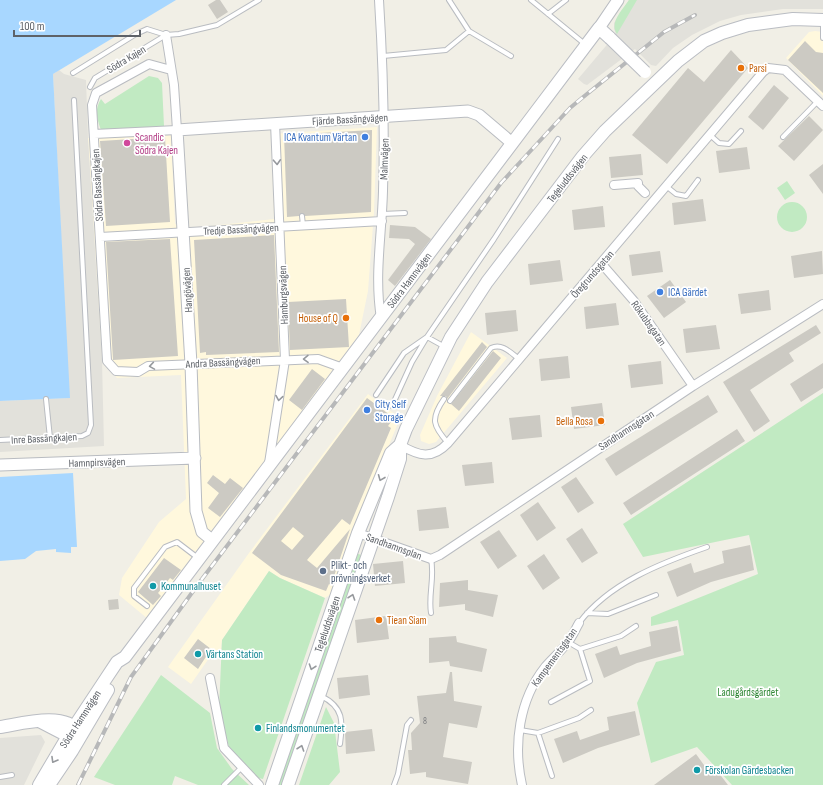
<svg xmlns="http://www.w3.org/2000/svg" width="823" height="785" font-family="'Sofia Sans Condensed',sans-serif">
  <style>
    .commercial { fill: #fff8dd }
    .industrial { fill: #e2e1db }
    .green { fill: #c1eac2 }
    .water { fill: #a8d7ff }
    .building { fill: #cccac3; fill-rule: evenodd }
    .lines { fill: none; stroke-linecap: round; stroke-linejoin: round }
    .service-casing { stroke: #b9bcc1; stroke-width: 6 }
    .minor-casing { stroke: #b9bcc1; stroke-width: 10 }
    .tertiary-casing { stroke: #b9bcc1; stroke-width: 13 }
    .secondary-casing { stroke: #babdc3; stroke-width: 14 }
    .service { stroke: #fff; stroke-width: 4 }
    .minor { stroke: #fff; stroke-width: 8 }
    .tertiary { stroke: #fff; stroke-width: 11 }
    .secondary { stroke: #fff; stroke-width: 12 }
    .rail-casing { stroke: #b7b8b9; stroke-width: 4 }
    .rail { stroke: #fff; stroke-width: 2.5; stroke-dasharray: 8; stroke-linecap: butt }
    .secondary-bridge-casing { stroke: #babdc3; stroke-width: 14; stroke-linecap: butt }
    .secondary-bridge { stroke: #fff; stroke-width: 12 }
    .oneway { stroke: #96999d }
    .food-dot { fill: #e8710a; stroke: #fff; stroke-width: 1.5 }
    .shop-dot { fill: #3f7fe0; stroke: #fff; stroke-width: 1.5 }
    .hotel-dot { fill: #d1479c; stroke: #fff; stroke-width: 1.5 }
    .service-dot { fill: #5c6f8a; stroke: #fff; stroke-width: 1.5 }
    .culture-dot { fill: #0f9aa8; stroke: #fff; stroke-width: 1.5 }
    .labels { text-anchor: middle; stroke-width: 3.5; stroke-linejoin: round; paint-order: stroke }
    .number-label { font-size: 9px; fill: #7a7c7f }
    .street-label { font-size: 11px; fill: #5e6268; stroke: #fff }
    .food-label { font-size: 11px; fill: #c56008; stroke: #fff; text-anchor: start }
    .hotel-label { font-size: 11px; fill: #b23c85; stroke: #fff; text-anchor: start }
    .shop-label { font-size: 11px; fill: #366cbe; stroke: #fff; text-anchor: start }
    .service-label { font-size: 11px; fill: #4e5e75; stroke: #fff; text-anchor: start }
    .culture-label { font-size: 11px; fill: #0d838f; stroke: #fff; text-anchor: start }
    .park-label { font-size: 11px; fill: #2e8734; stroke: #fff }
  </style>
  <rect width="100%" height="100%" fill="#f1efe6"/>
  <path class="commercial" d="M815 31 823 32V96L786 58 809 32Z
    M377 127 374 212 368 291 359 335 148 619 119 595 122 578 159 522 186 499 181 375 117 378 102 361 88 138 171 135 175 224 192 228 274 219 271 134Z
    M471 332 507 358 436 442 429 444 421 441 420 435 437 396Z
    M368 394 400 418 350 542 331 594 325 598 280 578 269 571 222 640 221 649 214 651 191 684 168 667 249 553Z"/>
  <path class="industrial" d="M629 0H823V9H783L741 15 720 21 692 35 673 48 656 66 651 65 635 49 587 85 584 84 578 79 616 34 614 29V23Z
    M59 70 64 74 86 80 88 138 102 361 104 446 0 452V401L69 398 53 74Z
    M41 735 45 742 24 785H0V738Z"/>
  <path class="green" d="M629 0H637L617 34C609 23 622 10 629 0Z
    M149 76 158 78 162 83 164 126 163 128 101 130C97 119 94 110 101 99L105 104Z
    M787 181 795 193 785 200 777 188Z
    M777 217a15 15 0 1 1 30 0a15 15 0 1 1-30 0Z
    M823 393V785H732L697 747 651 763 637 703 656 662 684 655 678 620 651 626V617L758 574 749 535 643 557 623 524Z
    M356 553 361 555 282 785H276Z
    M269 571 280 578 325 598 263 779 258 778 229 747 219 709 222 640Z
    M161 675 210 713 217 748 232 769 249 785H198L175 776 172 785H115L94 777Z
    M326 707 334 723 340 772 329 785H299Z"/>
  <path class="water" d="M0 0H176L53 74 70 398 0 401Z
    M73 473 77 547H71V553L56 552V549L36 551 25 559 0 561V477Z"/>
  <path class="building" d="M216 0H220L228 12 217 19 208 5Z
    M805 41 816 52 823 53V93L788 60Z
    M731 50 748 68 667 164 632 135 688 68 704 82Z
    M774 85 789 98 763 130 748 117Z
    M809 116 823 130 794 161 778 146Z
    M372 130 371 212 305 216 302 213 299 216 287 217 284 135Z
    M165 137 170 222 106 226 100 141Z
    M747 147 750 169 719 173 716 151Z
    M641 154 643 175 611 178 609 157Z
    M823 164V194L809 175Z
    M703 199 706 221 674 225 672 203Z
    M603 206 605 227 574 230 572 210Z
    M390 225 415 227 431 239 395 286 388 280 415 244 409 239 389 238Z
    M274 235 279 352 206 355V352L200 353 194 240Z
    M170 239 178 356 113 360 106 242Z
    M660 251 663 272 632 276 629 255Z
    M822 251 823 274 794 278 791 256Z
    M560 260 563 281 530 285 528 264Z
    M670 280 686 302 664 318 647 296Z
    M769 290 771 310 741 314 738 294Z
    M346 299 349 347 290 350 288 302Z
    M616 303 619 325 586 329 584 307Z
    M516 310 518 331 487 335 485 313Z
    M716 325 720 349 686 353 683 329Z
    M816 325 821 333 789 353 794 361 750 390 770 421 754 432 723 382Z
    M482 342 487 347 447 399 446 396H440Z
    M493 351 501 358 459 411 451 404Z
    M568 356 570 378 541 381 539 359Z
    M661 361 663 384 631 388 628 365Z
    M823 363V388L801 402 790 384Z
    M312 369 325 379 302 410 289 400Z
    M708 395 718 412 616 476 605 459Z
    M367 398 394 418 388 426 391 428 350 525 342 519 307 560 317 568 350 529 331 585 329 584 326 591 281 575 252 553ZM293 527 304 536 292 550 281 541Z
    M602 403 605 425 574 429 571 407Z
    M540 415 542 437 512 440 509 418Z
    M737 429 745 441 631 515 623 503Z
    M492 462 494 483 465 486 462 465Z
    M213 475 225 484 230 478 243 488 220 517 208 508 219 493 207 483Z
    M576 477 594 503 578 513 561 487Z
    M538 502 556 528 537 541 520 515Z
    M446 507 449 528 419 531 417 510Z
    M582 528 598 553 582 563 566 539Z
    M499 530 517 556 498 569 480 542Z
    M750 545 754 570 711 582 677 597 667 572 691 563 694 573 724 563 722 551Z
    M544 554 560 578 543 590 527 566Z
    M164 558 181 570 173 580 170 578 158 593 161 596 153 605 138 592Z
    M403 561 405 583 375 586 373 564Z
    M468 580V590L498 595 493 617 465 610V604L439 607 440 583Z
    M118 599 119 609 109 610 108 600Z
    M386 616 389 639 357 643 355 620Z
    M677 626 681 651 637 663 604 678 595 654 617 646 620 655 651 646 649 632Z
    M456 636 457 642 487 649 482 672 450 666 449 661 429 663V638Z
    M198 639 211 649 198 669 184 658Z
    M450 672H452L454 701 482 706 477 728 449 723 443 757 472 762 468 784 426 777V772L410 774 408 750H412L411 733 420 723 417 696 446 693Z
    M368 675 370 695 339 699 337 678Z
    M635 711 640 735 598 748 563 763 554 739 577 731 580 740 609 730 607 717Z
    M372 729 375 751 346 754 345 732Z
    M696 754 709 772 715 768 728 785H654Z"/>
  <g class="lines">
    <g class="service-casing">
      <path id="service" d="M449 0 469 31 511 56
        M531 0 586 45
        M548 14 566 0
        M823 22V38
        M383 56 446 50 469 31
        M73 73 136 34 147 29 166 35 179 34 217 25 259 0
        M90 87 95 78 166 35
        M710 135 719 143 729 144 741 131
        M783 137 818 101
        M666 186 676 194 686 196 698 180
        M382 214 405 213
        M302 216 303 225
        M376 395 404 353 427 337 494 239 558 139
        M46 399 50 438
        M444 399C430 419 433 426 448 443
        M450 401 491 348C502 343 510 352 519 359
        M392 406 412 362 427 337 445 347
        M0 440 82 436 88 433 91 425 74 100
        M431 559C435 577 428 595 431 613
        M147 606 134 596V588L165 547 177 542 198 558
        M587 613 608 614 656 595
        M579 623C609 583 661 563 707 547
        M580 649 621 636 636 626
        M321 696C344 707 343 722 340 744
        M551 702 590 681 580 649 568 642
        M520 730 538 733 579 718 591 710
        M538 733 552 776
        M0 777 12 775
        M224 785 242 767
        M394 785 398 774 407 725 411 720"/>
    </g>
    <g class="minor-casing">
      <path id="minor" d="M379 0C383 64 385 127 383 191 382 233 374 276 381 318
        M171 70 149 64 96 93 92 105 107 361 116 371 138 372 148 366 318 359 343 368
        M94 134 177 130 174 85 166 35
        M614 185 638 183V186L645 193
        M100 237 382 221
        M601 263 634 301 693 386
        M400 445C419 456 432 460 448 443L763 72 768 68 785 70 823 106
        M269 463 285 360 275 123
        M358 533 431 559 440 555 693 386 823 304
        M210 678 224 748 259 785
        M522 785C513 745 519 700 545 667 552 659 561 651 568 642 572 637 575 630 579 623"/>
    </g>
    <g class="tertiary-casing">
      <path id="tertiary" d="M599 28 618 0
        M0 465 195 458
        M212 540 202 532 196 511 191 364 177 130 468 111 479 115 512 143"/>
    </g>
    <g class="secondary-casing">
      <path id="secondary" d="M41 722 68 736H75
        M0 727C20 724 66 711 78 732
        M39 785 68 736 107 677 117 662 125 657 599 28 610 38
        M49 785 72 751 108 690
        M272 785 358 533 391 453 400 445
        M288 785 388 497 400 459V445L406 429 451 337 487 282 583 156 605 131 678 61 704 41 722 33 748 25 793 19 823 20"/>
    </g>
    <use href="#service" class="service"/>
    <use href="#minor" class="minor"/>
    <use href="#tertiary" class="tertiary"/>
    <use href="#secondary" class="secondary"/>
    <g class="rail-casing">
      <path id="rail" d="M78 785 131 677 199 583 501 183 570 108 582 98 664 32 695 15"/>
    </g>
    <use href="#rail" class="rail"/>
    <g class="secondary-bridge-casing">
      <path id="secondary-bridge" d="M610 38 645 72"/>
    </g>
    <use href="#secondary-bridge" class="secondary-bridge"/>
  </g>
  <defs><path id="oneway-chevron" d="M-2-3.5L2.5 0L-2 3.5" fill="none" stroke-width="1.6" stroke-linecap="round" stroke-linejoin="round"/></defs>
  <g class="oneway">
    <use href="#oneway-chevron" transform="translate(277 162) rotate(87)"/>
    <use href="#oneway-chevron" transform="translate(306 359) rotate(179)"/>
    <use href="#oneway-chevron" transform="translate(152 366) rotate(171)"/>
    <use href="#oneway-chevron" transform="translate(279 398) rotate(99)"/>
    <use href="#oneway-chevron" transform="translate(381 478) rotate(112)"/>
    <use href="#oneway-chevron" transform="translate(352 597) rotate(-71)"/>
    <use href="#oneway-chevron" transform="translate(312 667) rotate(109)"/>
    <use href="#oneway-chevron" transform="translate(301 748) rotate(-71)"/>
    <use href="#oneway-chevron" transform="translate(54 760) rotate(120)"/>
  </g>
  <g class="food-dot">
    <circle cx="741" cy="68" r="4"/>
    <circle cx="346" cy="318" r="4"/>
    <circle cx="601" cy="421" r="4"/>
    <circle cx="379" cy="620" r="4"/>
  </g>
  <g class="shop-dot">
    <circle cx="365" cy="137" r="4"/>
    <circle cx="660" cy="292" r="4"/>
    <circle cx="367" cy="410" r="4"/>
  </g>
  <circle class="hotel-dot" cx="127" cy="143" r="4"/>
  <circle class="service-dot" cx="323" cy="571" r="4"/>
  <g class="culture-dot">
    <circle cx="153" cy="586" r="4"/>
    <circle cx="198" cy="654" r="4"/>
    <circle cx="258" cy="728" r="4"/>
    <circle cx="697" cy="770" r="4"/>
  </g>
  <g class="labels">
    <g class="number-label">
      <text x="425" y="724">8</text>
    </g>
    <g class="street-label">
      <text transform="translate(126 59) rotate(-31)" y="4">Södra Kajen</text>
      <text transform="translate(350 119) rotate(-3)" y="4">Fjärde Bassängvägen</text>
      <text transform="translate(384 159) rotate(-88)" y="4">Malmvägen</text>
      <text transform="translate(567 178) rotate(-52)" y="4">Tegeluddsvägen</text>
      <text transform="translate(97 185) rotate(-93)" y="4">Södra Bassängkajen</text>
      <text transform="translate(241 229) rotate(-3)" y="4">Tredje Bassängvägen</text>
      <text transform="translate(592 274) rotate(-49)" y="4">Öregrundsgatan</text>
      <text transform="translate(409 280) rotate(-53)" y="4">Södra Hamnvägen</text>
      <text transform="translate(187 290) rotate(-93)" y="4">Hangövägen</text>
      <text transform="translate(283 295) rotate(-92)" y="4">Hamburgsvägen</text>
      <text transform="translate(649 323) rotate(55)" y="4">Rökubbsgatan</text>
      <text transform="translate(223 362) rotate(-3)" y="4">Andra Bassängvägen</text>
      <text transform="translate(626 430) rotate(-33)" y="4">Sandhamnsgatan</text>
      <text transform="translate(44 438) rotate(-3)" y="4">Inre Bassängkajen</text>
      <text transform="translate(97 462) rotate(-2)" y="4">Hamnpirsvägen</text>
      <text transform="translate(394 546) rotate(20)" y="4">Sandhamnsplan</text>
      <text transform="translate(327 624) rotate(-71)" y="4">Tegeluddsvägen</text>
      <text transform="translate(554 657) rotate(-54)" y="4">Kampementsgatan</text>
      <text transform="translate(80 719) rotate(-57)" y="4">Södra Hamnvägen</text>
    </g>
    <g class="food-label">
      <text x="749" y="72">Parsi</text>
      <text x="338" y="322" text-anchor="end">House of Q</text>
      <text x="593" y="425" text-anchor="end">Bella Rosa</text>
      <text x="387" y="624">Tiean Siam</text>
    </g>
    <g class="hotel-label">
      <text x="135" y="141">Scandic<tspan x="135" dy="13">Södra Kajen</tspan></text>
    </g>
    <g class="shop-label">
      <text x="357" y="141" text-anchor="end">ICA Kvantum Värtan</text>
      <text x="668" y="296">ICA Gärdet</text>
      <text x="375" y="408">City Self<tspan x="375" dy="13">Storage</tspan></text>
    </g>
    <g class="service-label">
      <text x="331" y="569">Plikt- och<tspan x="331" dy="13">prövningsverket</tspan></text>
    </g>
    <g class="culture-label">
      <text x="161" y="590">Kommunalhuset</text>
      <text x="206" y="658">Värtans Station</text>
      <text x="266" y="732">Finlandsmonumentet</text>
      <text x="705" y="774">Förskolan Gärdesbacken</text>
    </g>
    <g class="park-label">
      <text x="748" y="696">Ladugårdsgärdet</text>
    </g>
  </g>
  <path d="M14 30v6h126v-6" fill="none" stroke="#5e6268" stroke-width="2"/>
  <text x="20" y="30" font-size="12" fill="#5e6268" stroke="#ffffff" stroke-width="3" paint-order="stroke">100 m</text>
</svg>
